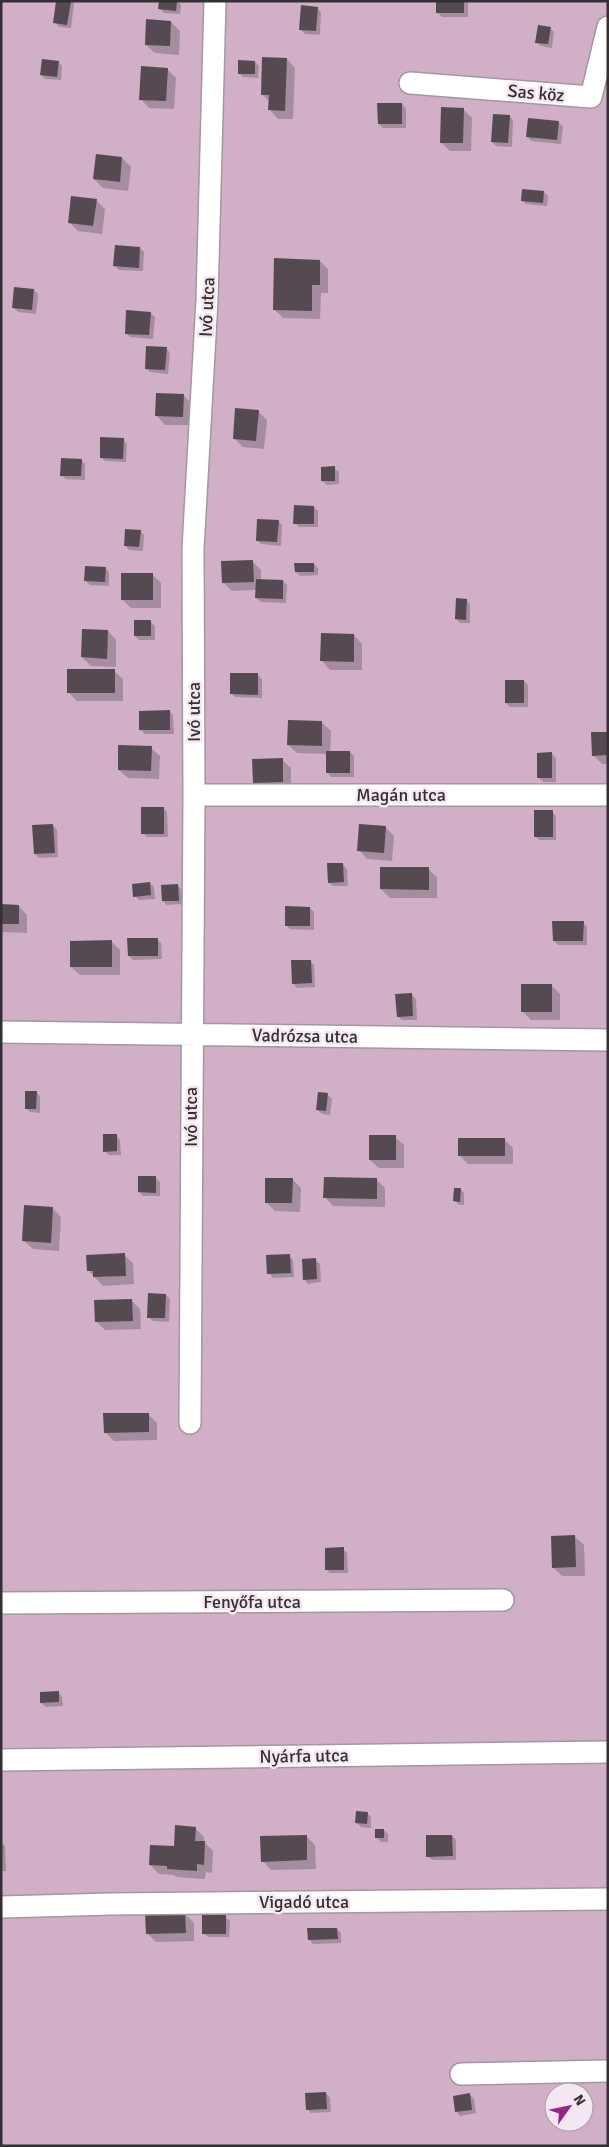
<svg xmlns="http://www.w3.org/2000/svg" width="609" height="2147" font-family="Signika,sans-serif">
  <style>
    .green { fill: #d0afc7; fill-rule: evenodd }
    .shadow { fill: #0003 }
    .building { fill: #554a52 }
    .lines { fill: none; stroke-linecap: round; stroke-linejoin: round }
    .minor-casing { stroke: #a497a0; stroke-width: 24 }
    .minor { stroke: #fff; stroke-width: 21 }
    .labels { text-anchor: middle; stroke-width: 5; stroke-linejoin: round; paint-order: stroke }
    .street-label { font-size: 18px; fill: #342f32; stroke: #f5e7f1 }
  </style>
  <rect width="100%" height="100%" fill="#f5e7f1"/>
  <path class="green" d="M1 1H608V2146H1ZM554 2092H584V2122H554Z"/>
  <path class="shadow" d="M58 1H72L74 4 71 28 59 27 55 22Z
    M161 1H177L181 5 180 14 164 13 160 9Z
    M437 1H468V17H442L438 13Z
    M317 8 321 12 320 35 305 34 301 30Z
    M171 22 180 31 179 55 155 53 146 45Z
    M550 28 554 32 552 48 541 46 536 42Z
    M287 59 295 68 293 119H278L270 110V102L262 94Z
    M58 62 62 66 61 80 45 79 41 75Z
    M255 62 259 66 258 78 243 77 239 73Z
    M167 69 176 78 174 109 149 108 141 99Z
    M402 104 406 108V128H383L379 124Z
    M463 109 472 118 471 151H450L441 142Z
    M509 116 513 120 512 147 496 146 492 142Z
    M559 123 563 127 561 144 531 141 527 136Z
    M122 158 131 167 128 191 103 188 94 179Z
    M544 192 548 196 547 206 526 204 522 200Z
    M96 200 105 209 102 234 78 231 69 222Z
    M140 248 144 252 143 271 119 270 115 266Z
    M320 261 328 269V293H321L320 319 283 318 275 310Z
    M34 290 38 294 36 314 18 312 14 308Z
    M150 313 155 317 153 339 130 337 126 333Z
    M166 348 170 353 168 374 150 372 146 368Z
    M183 395 192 404 191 425H165L157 416Z
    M258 411 267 420 264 449 243 447 234 438Z
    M123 439 127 444 126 462 105 461 101 457Z
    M81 460 85 464V480L66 479 61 475Z
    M334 468 339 472V484L327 485 322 481Z
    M314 507 318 511V527H299L295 523Z
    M278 521 282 525 281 546 261 544 257 540Z
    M140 531 144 535 143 551 129 550 125 545Z
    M252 561 261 570V580L283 581 287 585 286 603 261 602 256 598 257 590 232 591 223 582Z
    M314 564 318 568V575L300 576 296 572Z
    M105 568 109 572V586L90 585 86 581Z
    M152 574 161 583V608H131L122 599Z
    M466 600 470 604V623H460L456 619Z
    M151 622 155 626V640H139L135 636Z
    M108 631 116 640V667L91 666 82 657Z
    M354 635 362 644V670H330L322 661Z
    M114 671 123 679V701H77L68 692Z
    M258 675 262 679V698L235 697 231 693Z
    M524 681 528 685V707H510L506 703Z
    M169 711 173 715 174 734H145L141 730Z
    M322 723 331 731 330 753 350 752 354 756V777H331L327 772V754L297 753 288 745Z
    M608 733V764H602L593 755Z
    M151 748 160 756 159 779 128 778 119 770Z
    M552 754 556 758V782H543L539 778Z
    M282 760 291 768V791H263L254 782Z
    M163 808 167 812 168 837H147L143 833Z
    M552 812 556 816V840H539L535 836Z
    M53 825 57 830 58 857 39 858 35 854Z
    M385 827 394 836 392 861 367 859 359 850Z
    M343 865 347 869 348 886H333L329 882Z
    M428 869 437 877V898H390L381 889Z
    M150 883 154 887 155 899 139 900 135 896Z
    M178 886 182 890V904L167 905 163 901Z
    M1 905 19 906 27 915V933L1 932Z
    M310 908 314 912V930L290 929 286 925Z
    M583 923 587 927V945H558L554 941Z
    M157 939 161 943 162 959 133 960 129 956Z
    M112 942 120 950V975H80L71 967Z
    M310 961 314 965 315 987 297 988 293 983Z
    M551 985 560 994V1020H531L522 1011Z
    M412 995 416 999 417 1020H402L398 1016Z
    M36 1092 40 1096V1113L30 1112 26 1108Z
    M328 1095 332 1099 330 1115 322 1114 318 1110Z
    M116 1135 120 1140 121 1155H109L105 1151Z
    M395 1137 404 1145V1168H379L370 1160Z
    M505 1140 513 1148V1164H468L459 1155Z
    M156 1178 160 1182V1196H143L139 1192Z
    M292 1179 301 1188 300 1212 275 1211 266 1202Z
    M376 1179 385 1188V1207L333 1206 325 1197Z
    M460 1189 464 1193V1205H459L455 1201Z
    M52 1208 61 1217 59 1251 33 1249 24 1241Z
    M124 1255 133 1263 134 1284 103 1286 88 1270Z
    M289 1256 293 1260 294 1277 273 1278 269 1273Z
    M315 1260 320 1264 321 1282 308 1284 304 1279Z
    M166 1295 170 1299 169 1322 153 1321 148 1317Z
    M131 1300 140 1309 141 1329 105 1330 96 1321Z
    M148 1414 157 1423V1440L114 1441 105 1432Z
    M575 1537 584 1545 585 1576H562L553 1567Z
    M343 1549 347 1553 348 1573H330L326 1569Z
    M58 1692 62 1697 63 1706 46 1707 41 1703Z
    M367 1813 371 1817V1828L361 1827 357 1823Z
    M195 1828 204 1837V1842L213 1851 212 1873 206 1872 205 1879 177 1877 174 1875 159 1874 150 1865 175 1847Z
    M384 1830 388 1834V1842H381L377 1838Z
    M306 1836 315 1845 316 1869 271 1870 263 1861Z
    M452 1836 456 1840V1860H432L428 1856Z
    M1 1842 5 1846 6 1871H1Z
    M185 1914 194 1923V1941L156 1942 147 1933Z
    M225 1917 230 1921 229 1937H208L203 1933Z
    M337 1929 341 1933V1943L313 1944 309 1939Z
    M326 2093 330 2098 331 2112 311 2113 307 2109Z
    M470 2095 474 2099 476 2113 460 2116 456 2111Z"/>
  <path class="building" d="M56 1H71L67 25 53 23Z
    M159 1H177L176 11 158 9Z
    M436 1H464V13H436Z
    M301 5 318 7 316 31 299 30Z
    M146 19 171 21 170 46 145 45Z
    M538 25 551 27 548 44 535 43Z
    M262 57 287 58 285 111 268 110 269 95H261Z
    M42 59 59 61 57 77 40 75Z
    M238 60 255 61V74H238Z
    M141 66 168 68 166 101 139 100Z
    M377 103H402V124H378Z
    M441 107 464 108 463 143H440Z
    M493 114 510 115 508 143 491 142Z
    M528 118 559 121 557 140 526 137Z
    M96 154 122 157 120 182 93 179Z
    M522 189 544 191 543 203 521 201Z
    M71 196 97 199 93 226 68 223Z
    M115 245 140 247 139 268 113 266Z
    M274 258 320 260V285H312V311L273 310Z
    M14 287 34 289 32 310 12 308Z
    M126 310 151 312 149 335 125 334Z
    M146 346 167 347 165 370 145 369Z
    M156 393 184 394 183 417 155 416Z
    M235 408 259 410 256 441 233 439Z
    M100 437 124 438 123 459 100 458Z
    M61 458 82 459 81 476H60Z
    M335 466V481H321V467Z
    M294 505 314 506V524H293Z
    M257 519 279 520 277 542 256 541Z
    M125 529 141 530 139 547 124 546Z
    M253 560 254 582 222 583 221 561Z
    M294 563H314V572H295Z
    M85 566 106 567 105 582 84 581Z
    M121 573H153V600H121Z
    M256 579 283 580V599L255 598Z
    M456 598 467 599 466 620 455 619Z
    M134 620H151V636H134Z
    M82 629 108 630 107 659 81 657Z
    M321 633 354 634V662L320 661Z
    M67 669H115V693H67Z
    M230 673H258V695L230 694Z
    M505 680H524V703H505Z
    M170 710V730H139V711Z
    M288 720 322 721V746L287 745Z
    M591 732H608V755L592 756Z
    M118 745 152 746 151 771 118 770Z
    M326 751H350V773H326Z
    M552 752V778H537V753Z
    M283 758V782L253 783 252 759Z
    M141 807H164V834H141Z
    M534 810H553V837H534Z
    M53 824 55 853 34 854 32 825Z
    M359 824 386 826 384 853 357 851Z
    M327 863H343L344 882 328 883Z
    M380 867H429V890L380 889Z
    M150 882 151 895 133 897 132 884Z
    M178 884 179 901H162L161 885Z
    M1 904 19 905V924H1Z
    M285 906 310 907V926H285Z
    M552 921H584L583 941H553Z
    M127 938H158V956H128Z
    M112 940V967H70V941Z
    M291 960H311L312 983 292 984Z
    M521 984H552V1012H521Z
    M412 993 413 1016 397 1017 395 994Z
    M25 1091H37L36 1109H25Z
    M318 1092 328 1093 326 1111 316 1110Z
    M103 1134H117V1151L103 1152Z
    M369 1135H396V1160H369Z
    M458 1138H505V1156H458Z
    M138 1176H156V1193L138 1192Z
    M324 1177 377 1178V1199L323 1198Z
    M265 1178H293L292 1203H265Z
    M454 1188H461L460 1202 453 1201Z
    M24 1205 53 1207 51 1243 22 1241Z
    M125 1253 126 1276 93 1277V1271H87L86 1255Z
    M290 1254 291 1273 267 1274 266 1255Z
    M316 1258 317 1279 303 1280 302 1259Z
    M148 1293 166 1294 165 1318H147Z
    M132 1299 133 1321 95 1322 94 1300Z
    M103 1413H149V1432L104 1433Z
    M575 1535 576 1567 552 1568 551 1536Z
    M344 1547V1570H325V1548Z
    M59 1691V1702L40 1703V1692Z
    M356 1811 368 1812 367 1824 355 1823Z
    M175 1825 196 1827 195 1841H205L204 1865 197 1864V1871L167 1869V1866L149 1865 150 1845 174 1846Z
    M375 1829H384V1838H375Z
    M307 1835V1860L261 1862 260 1836Z
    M426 1835H452L453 1856 426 1857Z
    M145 1913H185L186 1933 146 1934Z
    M202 1915H226V1934H202Z
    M307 1928H337L338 1939 308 1940Z
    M326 2092 327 2109 306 2110 305 2093Z
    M470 2093 472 2110 455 2112 453 2096Z"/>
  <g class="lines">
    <g class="minor-casing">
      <path id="minor" d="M410 83 591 97 608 27
        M194 795H608
        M1 1032 608 1040
        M190 1423 194 795 193 549 207 300 215 1
        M1 1603 503 1600
        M1 1760 608 1752
        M1 1907 111 1904 608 1899
        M461 2074 608 2071"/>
    </g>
    <use href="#minor" class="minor"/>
  </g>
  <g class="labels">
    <g class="street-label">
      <text transform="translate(536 93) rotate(5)" y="6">Sas köz</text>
      <text transform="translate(207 307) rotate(-87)" y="6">Ivó utca</text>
      <text transform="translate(194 712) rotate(-90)" y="6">Ivó utca</text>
      <text x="401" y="801">Magán utca</text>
      <text transform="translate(305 1036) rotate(1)" y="6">Vadrózsa utca</text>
      <text transform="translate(191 1117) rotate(-90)" y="6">Ivó utca</text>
      <text x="252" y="1608">Fenyőfa utca</text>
      <text transform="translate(304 1756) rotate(-1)" y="6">Nyárfa utca</text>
      <text x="304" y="1908">Vigadó utca</text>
    </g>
  </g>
  <rect width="609" height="2147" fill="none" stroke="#342f32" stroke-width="5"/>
  <g transform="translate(569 2107) rotate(57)"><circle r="24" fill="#f5e7f1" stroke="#a89da5"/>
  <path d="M0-4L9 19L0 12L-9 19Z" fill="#972584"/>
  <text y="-8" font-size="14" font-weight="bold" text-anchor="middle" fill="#342f32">N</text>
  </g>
</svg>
